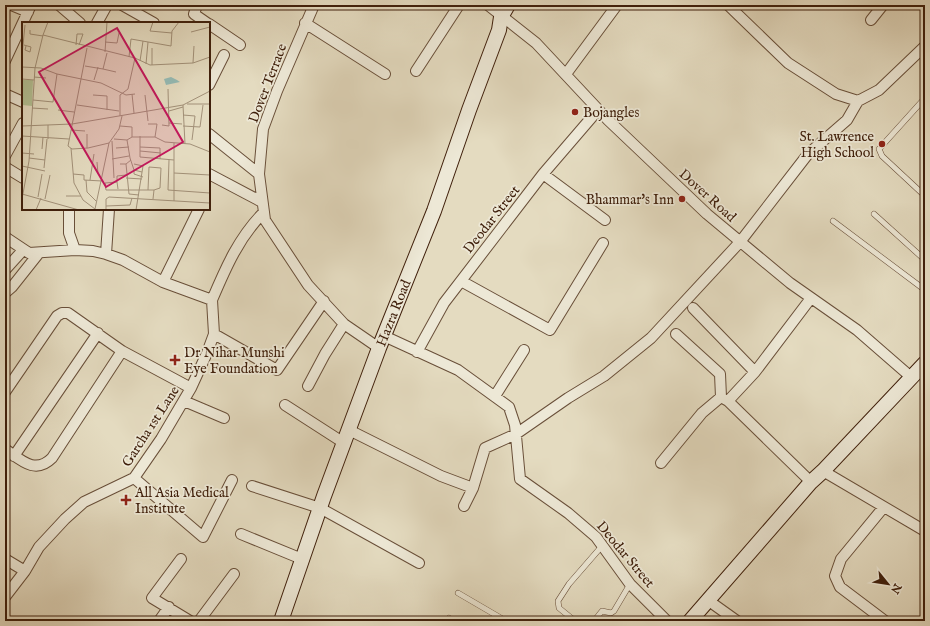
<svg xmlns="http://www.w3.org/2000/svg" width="930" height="626" font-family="'IM FELL English',serif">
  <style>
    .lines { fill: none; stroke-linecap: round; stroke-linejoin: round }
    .lane-casing { stroke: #694f39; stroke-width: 6 }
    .street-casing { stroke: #694f39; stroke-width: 12 }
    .secondary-casing { stroke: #40200c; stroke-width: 16 }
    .lane { stroke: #ede8d6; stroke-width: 5 }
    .street { stroke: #ede8d6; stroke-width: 10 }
    .secondary { stroke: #ede8d6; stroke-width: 14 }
    .poi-dot { fill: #8f2418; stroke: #ede8d6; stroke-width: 1.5 }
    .labels { text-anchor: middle; stroke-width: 3.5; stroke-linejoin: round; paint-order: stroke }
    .street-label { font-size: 14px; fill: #40200c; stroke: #ede8d6 }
    .poi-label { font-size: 14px; fill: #40200c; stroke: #ede8d6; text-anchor: start }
    .inset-road { fill: none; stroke: #a29078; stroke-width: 1 }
    .view { fill: #c2185b; fill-opacity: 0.15; stroke: #c2185b; stroke-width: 2 }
    .inset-edge { fill: none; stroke: #40200c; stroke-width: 2 }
  </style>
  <rect width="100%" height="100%" fill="#e4dbc0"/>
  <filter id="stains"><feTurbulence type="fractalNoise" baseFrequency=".005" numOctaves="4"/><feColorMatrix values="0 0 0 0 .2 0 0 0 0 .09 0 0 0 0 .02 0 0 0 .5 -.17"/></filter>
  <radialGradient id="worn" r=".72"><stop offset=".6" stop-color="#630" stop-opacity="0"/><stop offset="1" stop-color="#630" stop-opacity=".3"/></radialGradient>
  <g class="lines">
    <g class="lane-casing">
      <path id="lane" d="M925 98 879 149 882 156 925 196
        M874 214 925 260
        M833 221 925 290
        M458 593 506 621
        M449 618 454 621
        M575 621 559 608 558 601 569 584 602 546
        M594 621 602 611 611 613 614 611 630 584"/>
    </g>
    <g class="street-casing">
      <path id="street" d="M11 5 28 12
        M59 5 80 23
        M122 5 154 23
        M197 5 194 14 207 23
        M314 5 277 91 263 129 259 174 265 220 308 285 344 324 379 348
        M488 5 536 43 608 120 707 214 790 283 857 330 911 377
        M728 5 788 63 836 94 858 101 879 90 925 46
        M871 20 883 5
        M97 23 107 5
        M305 23 385 74
        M209 24 240 45
        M5 61 31 5
        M416 71 459 5
        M566 74 617 5
        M209 85 224 55
        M5 94 23 102
        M209 134 259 174
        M5 156 23 123
        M5 167 23 178
        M209 174 262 202
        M543 174 605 220
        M69 209V233L75 250
        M5 237 29 253 75 250 93 251 106 254 123 260 163 282 212 300 214 334 207 353 191 388 161 439 134 478 84 502 65 519 39 547 25 571 5 597
        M106 254 109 209
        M5 270 23 250
        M461 281 550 330 603 243
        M163 282 199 209
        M5 293 12 287 39 253
        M212 300C226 267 239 237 264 212
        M693 308 755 372
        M214 334 277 370 324 301
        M676 334 720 374 721 397
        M384 336 458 370 509 407 515 425 520 479 568 513 596 537 630 584 667 621
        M417 352 444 303 543 174 598 110
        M308 386 325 354 344 324
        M5 392 57 316 62 313H68L122 351 191 388
        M495 396 524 350
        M184 401 224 418
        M285 405 344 443
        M349 430 441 476 473 488
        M5 449C21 460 35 475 52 458L122 351
        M14 456 98 333
        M661 463 702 413 721 397 728 401
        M823 471 925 531
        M134 478 203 537 232 480
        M811 482 728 401 755 372 811 298
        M252 486 320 508 419 563
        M464 506 473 488 485 448 516 434 568 398 604 376 651 338 740 242 808 154 847 120 858 101
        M883 508 841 559 835 576 840 587 885 621
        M241 534 302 559
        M5 559 25 571
        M181 559 152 598 190 621
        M709 601 737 621
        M159 621 169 607
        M199 621 234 574"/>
    </g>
    <g class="secondary-casing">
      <g id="secondary">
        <path id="s1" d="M281 621 324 496 379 348 434 211 469 110 499 30 501 17 508 5"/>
        <path d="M690 621 811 482 823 471 925 363"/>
      </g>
    </g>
    <use href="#lane" class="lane"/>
    <use href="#street" class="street"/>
    <use href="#secondary" class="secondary"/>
  </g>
  <g class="poi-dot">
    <circle cx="575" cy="112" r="4"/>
    <circle cx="882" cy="144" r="4"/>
    <circle cx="682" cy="199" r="4"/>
    <path d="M173 354h4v4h4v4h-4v4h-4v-4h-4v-4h4z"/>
    <path d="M124 494h4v4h4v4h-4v4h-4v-4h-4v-4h4z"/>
  </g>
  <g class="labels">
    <g class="street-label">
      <text transform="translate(267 83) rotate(-69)" y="5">Dover Terrace</text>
      <text transform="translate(708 195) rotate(42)" y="5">Dover Road</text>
      <text transform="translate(491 219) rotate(-52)" y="5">Deodar Street</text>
      <text dy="5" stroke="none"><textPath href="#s1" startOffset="328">Hazra Road</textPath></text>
      <text transform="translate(150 426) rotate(-57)" y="5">Garcha 1st Lane</text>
      <text transform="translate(626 554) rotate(50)" y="5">Deodar Street</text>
    </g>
    <g class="poi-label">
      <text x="583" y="117">Bojangles</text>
      <text x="874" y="141" text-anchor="end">St. Lawrence<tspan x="874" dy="16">High School</tspan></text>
      <text x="674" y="204" text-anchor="end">Bhammar's Inn</text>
      <text x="184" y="357">Dr Nihar Munshi<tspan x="184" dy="16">Eye Foundation</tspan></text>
      <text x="135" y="497">All Asia Medical<tspan x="135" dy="16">Institute</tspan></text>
    </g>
  </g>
  <g transform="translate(22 22)">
    <rect width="188" height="188" fill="#e4dbc0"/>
    <path d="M0 58H11L10 84 0 83Z" fill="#b2c093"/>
    <path d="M149 55 155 58 158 60 144 63 142 57Z" fill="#95bbb5"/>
    <path class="inset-road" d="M26 0 21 13 113 36 128 43 171 41 188 35M131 0 128 9 150 11M8 8V12L21 14M169 10 188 5M83 20 95 21 97 11M2 23 9 25 8 30 3 28 4 24M54 23 55 12H61L57 23M65 26 46 124 50 127 66 126 87 121 97 107 100 94M130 26V43M83 30 85 0M0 33 3 3M107 35 109 17 149 24 150 9 157 0M118 39 121 19M171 41 172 24M124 42 126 20M63 44 81 47 85 31M0 45 19 46 35 52 31 80 11 78M81 47 94 50M35 52 79 61 104 73 113 72M12 55 24 56M0 57 12 58M72 58 76 45M110 72 112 91M71 73 85 74V88M123 73 126 99M165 82H188M55 83 97 89M161 83 163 122M10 86 26 87M36 88 52 90M147 89 161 85M161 93 173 94 170 118M98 94V73L106 67 113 36M147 101 160 102M126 102H135L133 115M140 103 147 104 146 67M0 104 50 102 161 83 188 69M98 104 110 105V115M161 104 178 105 181 83M49 108 63 109M0 114 47 117M118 114V135L152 138M26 117V103M92 117 105 118M90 119 92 156M118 125 138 126V137M49 126 52 161 61 178 73 187M65 126V112M94 126 107 125M20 127 21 115M118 129 139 131M0 131 12 132M7 136 23 138M90 137 107 134M147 138 146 168 188 171M75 140 76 152M98 142H104L109 138M104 142 107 172 117 173M112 142 121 144 114 188M0 144 23 149M22 146 25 117M112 148V152L121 155M120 150 112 148 108 136 105 118 110 115H133L143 120 168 122 188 130M152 151 188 153M51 152 62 153V158L80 159M104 156 120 157M64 158 65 170 74 179M68 158 72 132M95 160V154L104 153M83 161 84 168H126M83 161 95 160 96 167M0 172 57 188M44 174H59M16 175 20 152M0 177 7 139 13 46 21 13M23 177 28 153M131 177 132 168H126L127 145 139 146 138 166 132 168M152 179V121M84 184 108 183 110 176M73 187 87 121M14 188 19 176M84 188V177L87 175 188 181"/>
    <path class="view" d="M95 6 161 120 84 165 17 50Z"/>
    <rect width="188" height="188" class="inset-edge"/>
  </g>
  <rect width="930" height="626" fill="none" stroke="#e4dbc0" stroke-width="20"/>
  <rect x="6" y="6" width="918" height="614" fill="none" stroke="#40200c" stroke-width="2"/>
  <rect x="10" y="10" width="910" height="606" fill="none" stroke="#40200c"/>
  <g transform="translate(888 584) rotate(120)" stroke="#ede8d6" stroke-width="3" paint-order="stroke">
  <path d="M0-3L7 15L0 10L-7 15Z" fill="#40200c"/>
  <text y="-6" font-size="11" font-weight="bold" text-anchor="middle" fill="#40200c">N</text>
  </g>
  <rect width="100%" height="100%" filter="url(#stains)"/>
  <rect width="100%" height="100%" fill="url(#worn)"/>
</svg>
